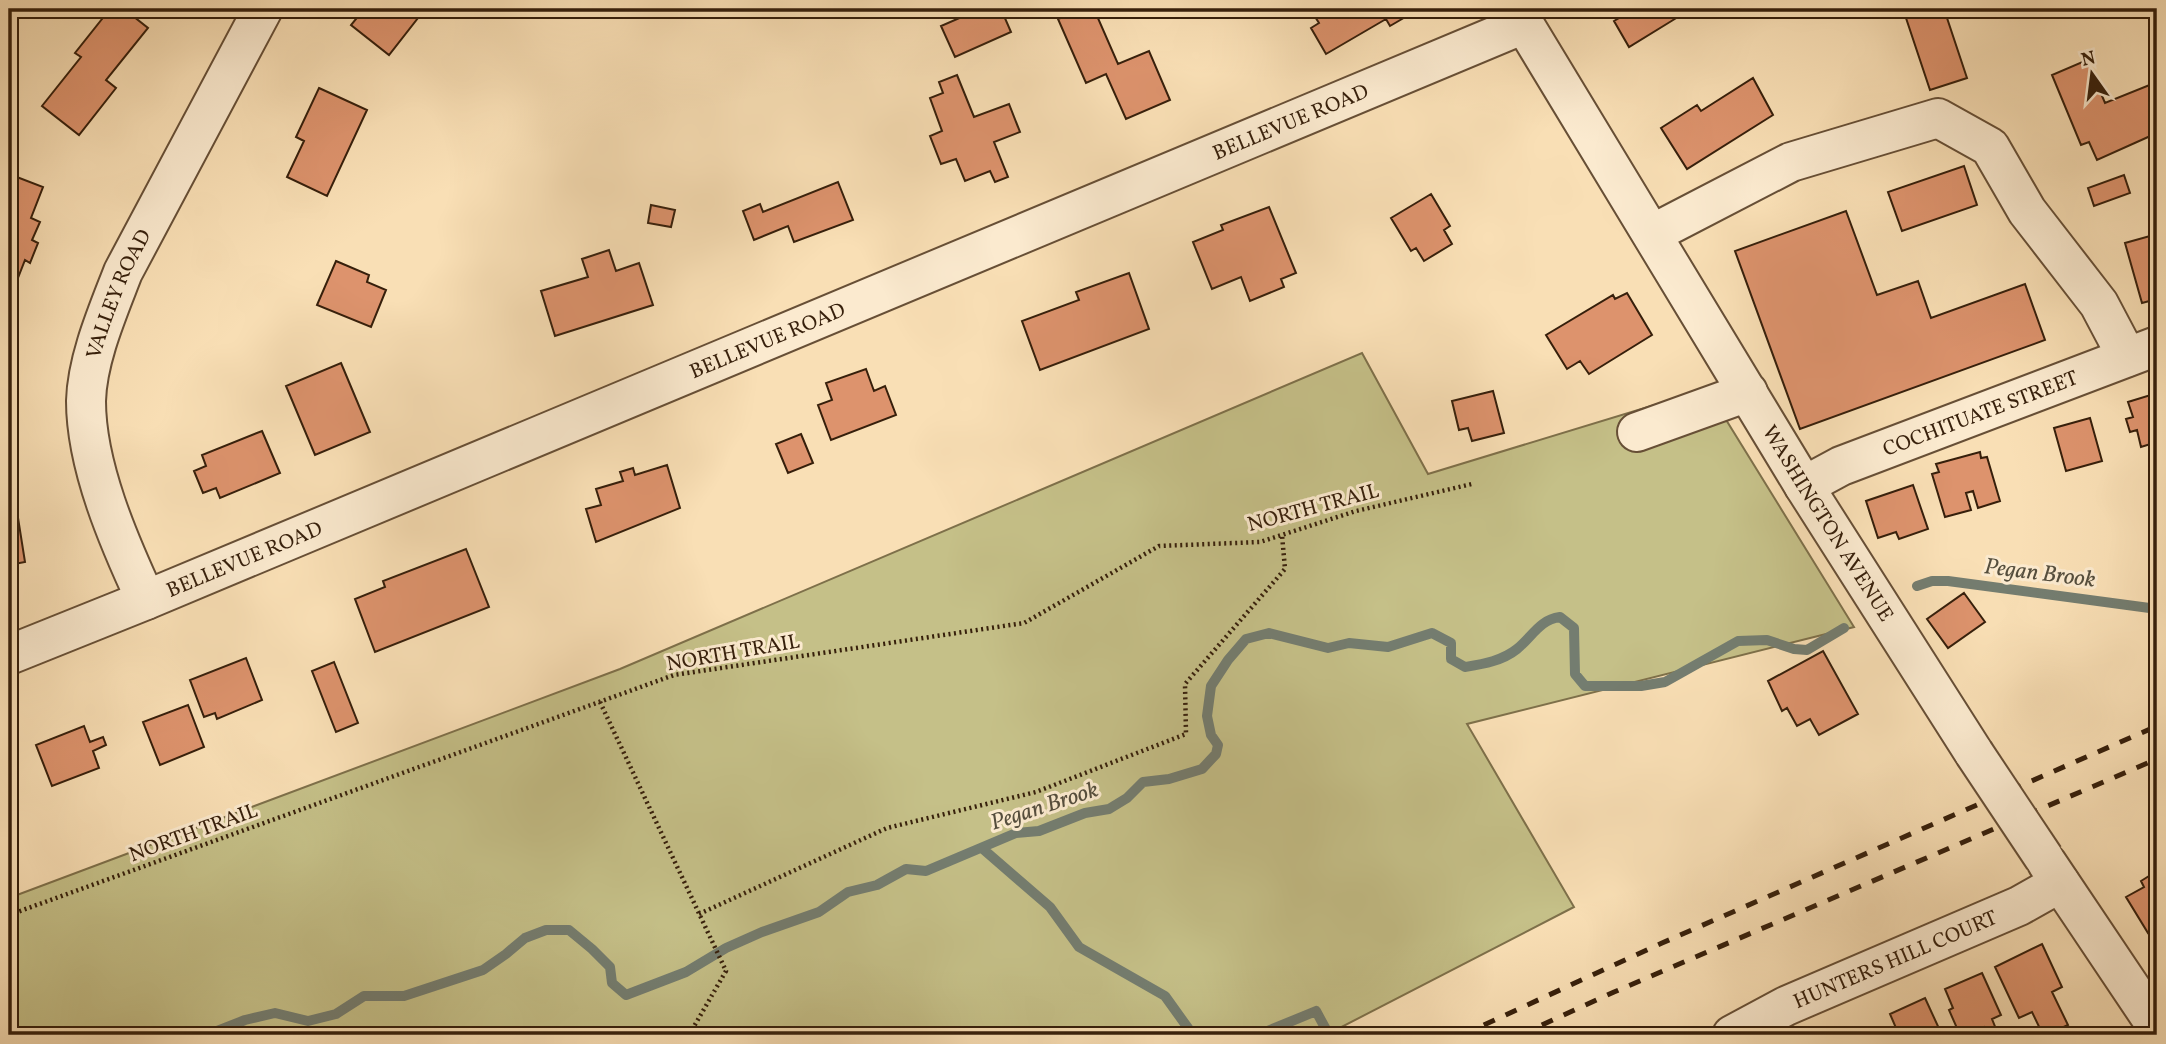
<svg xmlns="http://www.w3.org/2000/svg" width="2166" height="1044" font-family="Vollkorn,serif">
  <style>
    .green { fill: #c5c088; stroke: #7e704a; stroke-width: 2 }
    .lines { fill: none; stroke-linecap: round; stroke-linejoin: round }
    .stream { stroke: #747d70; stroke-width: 10 }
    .building { fill: #dd936d; stroke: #361f0b; stroke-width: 2 }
    .minor-casing { stroke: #674f36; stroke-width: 42 }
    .path { stroke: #361f0b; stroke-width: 4.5; stroke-dasharray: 2 3.5; stroke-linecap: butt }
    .minor { stroke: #fbeacf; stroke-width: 38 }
    .rail { stroke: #361f0b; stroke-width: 5; stroke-dasharray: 12 12; stroke-linecap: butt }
    .minor-bridge-casing { stroke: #674f36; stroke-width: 42; stroke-linecap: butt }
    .minor-bridge { stroke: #fbeacf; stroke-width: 38 }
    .labels { text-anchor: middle; stroke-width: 6; stroke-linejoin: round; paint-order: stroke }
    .street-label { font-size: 21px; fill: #361f0b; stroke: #fbeacf }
    .water-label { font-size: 23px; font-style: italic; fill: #554e3d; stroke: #fbeacf }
  </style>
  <rect width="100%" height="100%" fill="#f9dfb5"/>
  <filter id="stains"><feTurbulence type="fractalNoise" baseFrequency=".00286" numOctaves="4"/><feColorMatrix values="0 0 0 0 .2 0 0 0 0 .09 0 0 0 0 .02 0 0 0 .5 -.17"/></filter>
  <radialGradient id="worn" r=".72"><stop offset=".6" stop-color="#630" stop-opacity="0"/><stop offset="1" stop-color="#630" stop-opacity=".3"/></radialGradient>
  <path class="green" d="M1362 353 1428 474 1707 389 1854 627 1467 724 1574 907 1326 1035H9V898L620 669Z"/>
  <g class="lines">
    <path class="stream" d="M1917 586 1932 581H1948L2157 609
      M983 849 1050 907 1079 947 1165 996 1193 1035
      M207 1035 245 1020 275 1013 308 1021 336 1014 364 996H404L483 970 506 954 525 938 546 930H569L592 949 610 967 612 983 626 995 686 972 726 948 762 932 819 912 848 892 877 885 906 869 926 871 1016 833 1039 831 1085 813 1109 809 1127 798 1143 782 1169 779 1202 769 1216 754 1218 745 1211 735 1207 716 1211 686 1228 660 1246 639 1269 633 1328 648 1349 643 1388 647 1432 633 1451 643V659L1465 667C1483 664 1502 661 1517 649 1533 636 1539 620 1560 617L1574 628 1575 674 1585 686H1641L1665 682 1738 641 1767 640 1794 649 1807 650 1844 628
      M1258 1035 1316 1011 1329 1035"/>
  </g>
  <path class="building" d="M110 9H124L148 28 106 80 116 88 79 135 42 106 81 57 75 53Z
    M364 9H425L389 55 351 25Z
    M980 9H1001L1011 32 955 57 941 26Z
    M1083 9H1094L1118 64 1149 51 1170 100 1126 119 1106 74 1086 83 1058 19Z
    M1317 9H1419L1390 26 1386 19 1326 54 1311 28 1319 23 1312 12Z
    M1621 9H1674L1678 17 1629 47 1614 21 1624 15Z
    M1903 9H1944L1967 78 1930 90Z
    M2087 60 2105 103 2157 82V133L2097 160 2089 142 2081 145 2052 75Z
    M957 75 974 117 1009 104 1020 132 994 142 1008 177 995 182 990 171 965 181 956 159 941 164 930 136 942 131 930 98 943 93 939 82Z
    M1753 78 1773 115 1687 169 1661 128 1697 105 1701 111Z
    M319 88 367 110 327 196 287 177 304 141 296 137Z
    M1964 166 1977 205 1902 231 1888 192Z
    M9 174 43 187 31 218 40 222 32 240 38 243 30 263 25 260 16 283 9 280Z
    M2124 175 2130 193 2094 206 2088 188Z
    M838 182 853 220 794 242 788 226 754 240 743 211 760 204 763 212Z
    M1431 194 1450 226 1444 230 1452 244 1424 261 1416 248 1411 251 1391 218Z
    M651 205 675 210 671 227 648 223Z
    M1269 207 1296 273 1281 279 1284 287 1250 301 1241 277 1212 289 1193 242 1223 230 1221 225Z
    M1846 211 1877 295 1918 281 1931 318 2025 284 2045 340 1800 429 1735 251Z
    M2157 234V299L2142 303 2125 243Z
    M609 250 616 271 639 263 653 305 555 336 541 291 588 277 582 259Z
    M336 261 369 275 367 282 386 290 371 327 317 305Z
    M1129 273 1149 329 1040 370 1022 321 1079 300 1076 292Z
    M1627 293 1652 335 1589 374 1580 361 1567 369 1546 335 1613 295 1615 299Z
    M341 363 370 432 315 455 286 386Z
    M866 369 874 391 885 386 896 415 831 440 818 405 832 400 826 383Z
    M1493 391 1504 433 1472 441 1468 428 1459 430 1452 401Z
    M2157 393V442L2141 447 2137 430 2130 432 2126 419 2133 417 2128 402Z
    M2090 418 2102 461 2066 471 2054 428Z
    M262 431 280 473 220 498 216 488 203 493 194 471 206 466 202 455Z
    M801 434 813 463 788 473 776 444Z
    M1980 452 1981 458 1987 457 2000 501 1978 508 1973 491 1966 493 1971 510 1945 517 1932 474 1939 472 1936 464Z
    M9 461 25 562 9 565Z
    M667 465 680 508 596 542 586 509 601 505 596 489 623 481 620 472 633 468 635 475Z
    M1913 485 1928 529 1899 539 1896 532 1878 538 1866 501Z
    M466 549 489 607 375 652 355 599 385 587 383 581Z
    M1964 593 1985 622 1948 648 1927 619Z
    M1823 651 1858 714 1819 735 1810 719 1797 726 1787 708 1782 711 1768 681Z
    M246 658 262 700 217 719 215 713 204 717 190 680Z
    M334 662 358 723 336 732 312 671Z
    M188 705 204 747 160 765 143 722Z
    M84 726 90 742 103 737 106 745 93 751 99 768 52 786 36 745Z
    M2157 871V927L2148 933 2126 897 2144 887 2141 881Z
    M2042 944 2062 987 2052 992 2068 1025 2046 1035H2043L2032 1012 2019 1018 1995 967Z
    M1982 973 2001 1015 1992 1019 1996 1029 1987 1033 1984 1027 1965 1035H1960L1949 1010 1953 1008 1945 989Z
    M1925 998 1942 1035H1899L1890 1014Z"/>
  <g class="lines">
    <g class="minor-casing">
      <g id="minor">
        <path id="s1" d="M1515 9 1804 486 1974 753"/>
        <path d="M1652 234 1791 162 1938 118 1990 147 2027 211 2099 304 2127 357"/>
        <path d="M1637 432 1748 392"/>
        <path id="s2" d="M1804 486 1841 466 2157 346"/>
        <path id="s3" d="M146 600C119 542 86 466 86 401 87 359 108 311 123 272L263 9"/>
        <path id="s4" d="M9 655 146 600 1524 24"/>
        <path d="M2047 863 2157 1027"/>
        <path id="s5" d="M1732 1035 1786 1006 2019 906 2060 883"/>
      </g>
    </g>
    <path class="path" d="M600 702 726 971 689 1035
      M699 914 887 828 1036 792 1186 734 1185 684 1285 569 1282 535
      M9 915 674 675 1024 623 1159 546 1260 542 1356 511 1472 484"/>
    <use href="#minor" class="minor"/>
    <path class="rail" d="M1462 1035 1662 943 2157 726
      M1520 1035 1614 992 2157 759"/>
    <g class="minor-bridge-casing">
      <path id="minor-bridge" d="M1974 753 2044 858"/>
    </g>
    <use href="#minor-bridge" class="minor-bridge"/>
  </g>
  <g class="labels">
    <g class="street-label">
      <text dy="7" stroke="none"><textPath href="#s4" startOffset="1388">BELLEVUE ROAD</textPath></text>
      <text dy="7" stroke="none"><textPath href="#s3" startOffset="322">VALLEY ROAD</textPath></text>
      <text dy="7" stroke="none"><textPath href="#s4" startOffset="821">BELLEVUE ROAD</textPath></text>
      <text dy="7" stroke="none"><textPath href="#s2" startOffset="191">COCHITUATE STREET</textPath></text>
      <text transform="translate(1313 507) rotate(-15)" y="7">NORTH TRAIL</text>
      <text dy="7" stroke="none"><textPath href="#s1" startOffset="602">WASHINGTON AVENUE</textPath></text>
      <text dy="7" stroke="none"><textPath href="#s4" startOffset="254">BELLEVUE ROAD</textPath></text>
      <text transform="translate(733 652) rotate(-10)" y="7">NORTH TRAIL</text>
      <text transform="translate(193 832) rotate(-20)" y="7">NORTH TRAIL</text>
      <text dy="7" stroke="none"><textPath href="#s5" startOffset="180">HUNTERS HILL COURT</textPath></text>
    </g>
    <g class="water-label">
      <text transform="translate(2040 572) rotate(7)" y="8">Pegan Brook</text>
      <text transform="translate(1044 805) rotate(-18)" y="8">Pegan Brook</text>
    </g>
  </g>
  <rect width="2166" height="1044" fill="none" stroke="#f9dfb5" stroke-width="35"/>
  <rect x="10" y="10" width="2145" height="1023" fill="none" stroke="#361f0b" stroke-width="3.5"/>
  <rect x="18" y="18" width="2131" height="1009" fill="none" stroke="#361f0b" stroke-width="2"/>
  <g transform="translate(2092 74) rotate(346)" stroke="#fbeacf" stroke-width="5" paint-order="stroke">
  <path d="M0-5L12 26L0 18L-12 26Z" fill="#361f0b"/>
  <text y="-10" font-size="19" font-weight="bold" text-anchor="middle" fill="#361f0b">N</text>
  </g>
  <rect width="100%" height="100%" filter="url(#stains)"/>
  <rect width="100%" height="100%" fill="url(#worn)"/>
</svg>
